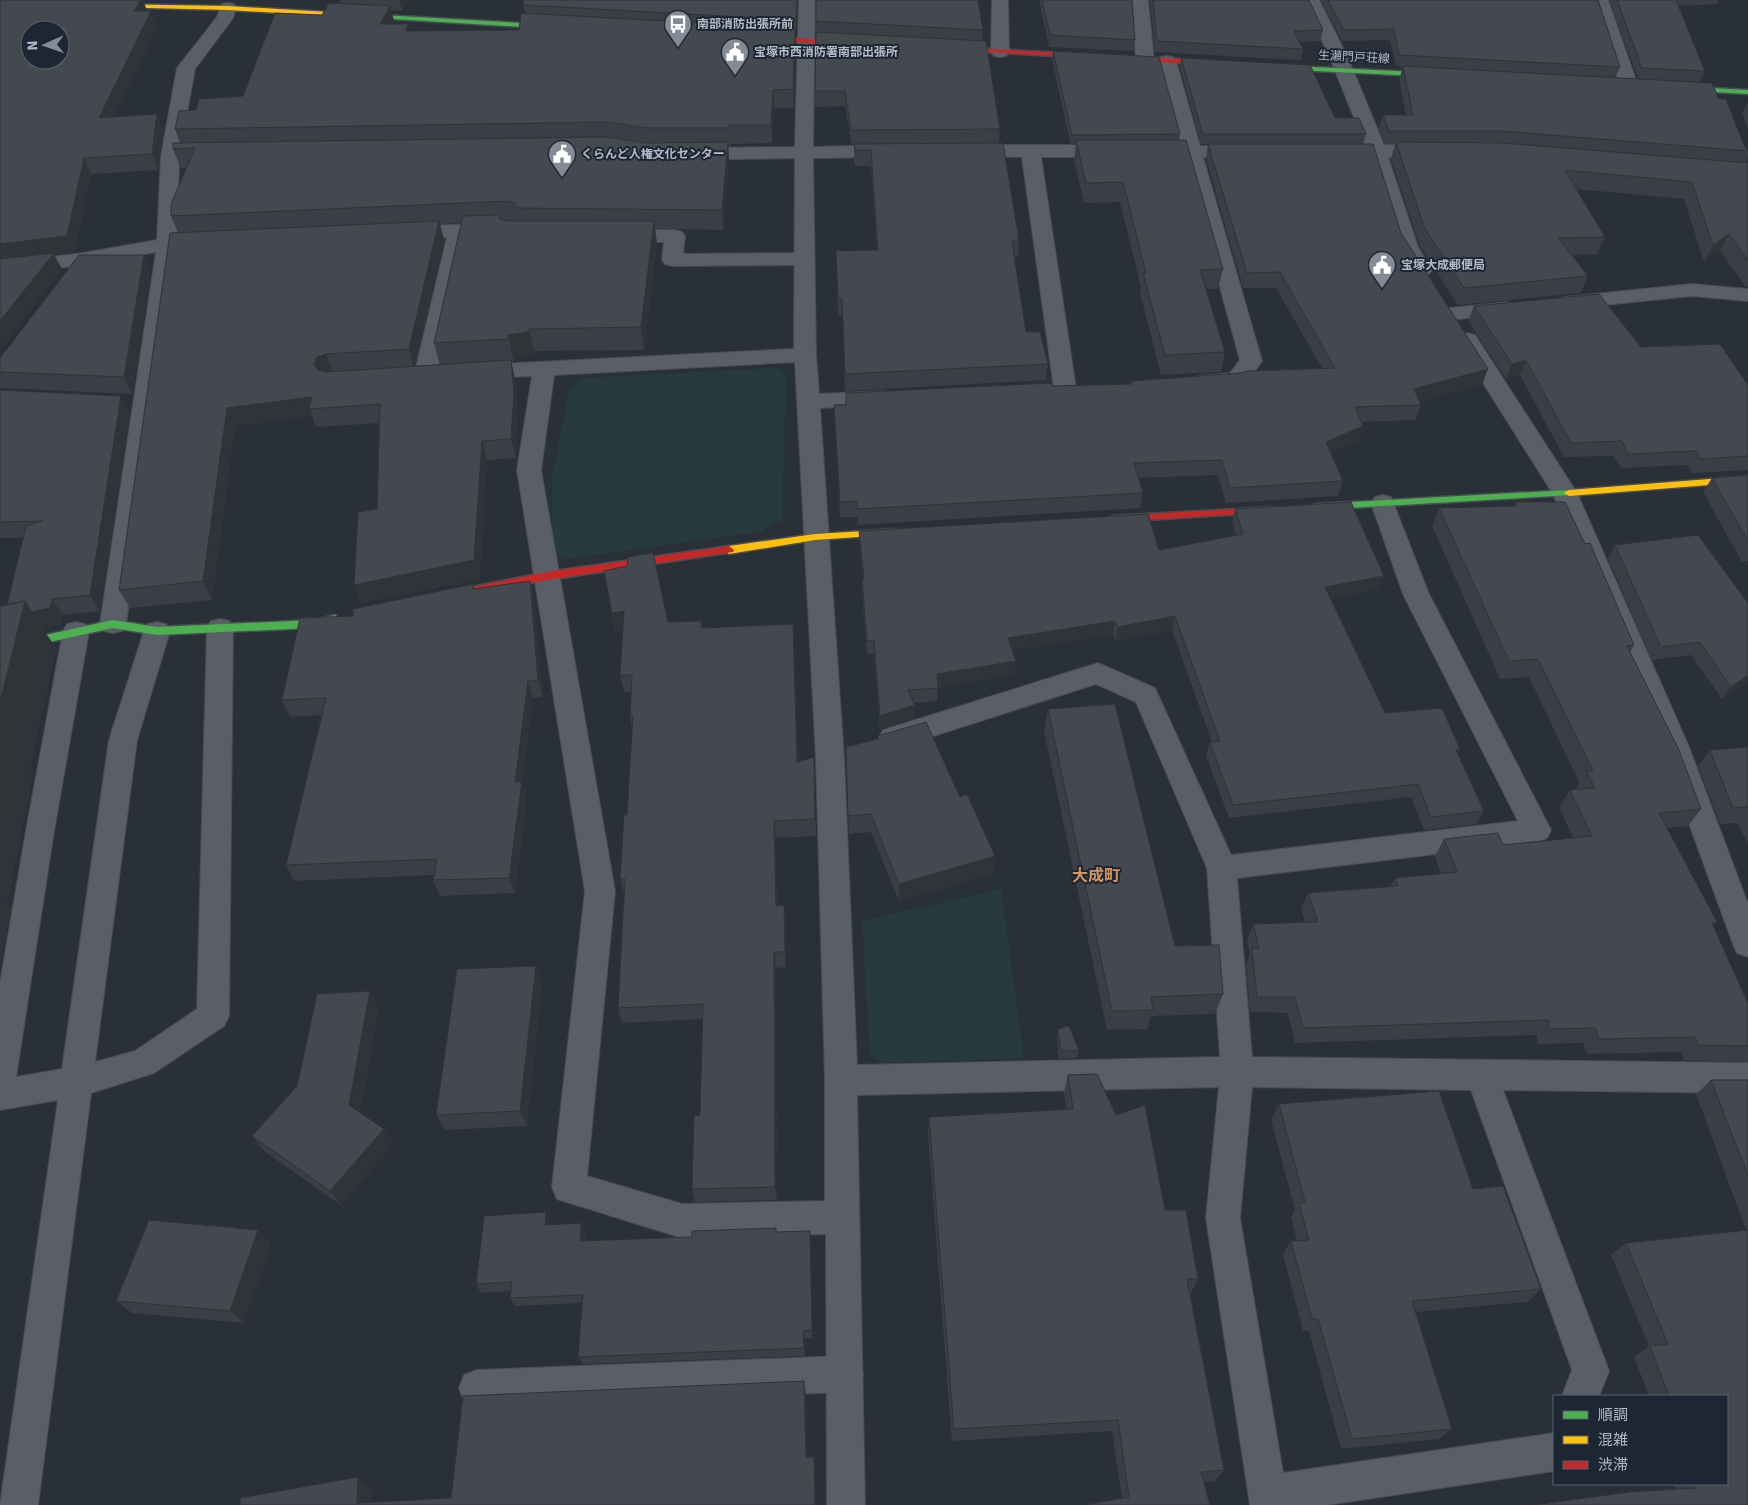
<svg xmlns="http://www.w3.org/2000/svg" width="1748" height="1505" font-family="Signika,'Noto Sans JP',sans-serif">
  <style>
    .green { fill: #273a3e }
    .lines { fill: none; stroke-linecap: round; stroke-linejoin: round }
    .lane-casing { stroke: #484c53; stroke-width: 2 }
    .street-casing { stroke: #484c53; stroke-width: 2 }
    .fast-casing { stroke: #484c53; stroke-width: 3 }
    .slow-casing { stroke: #484c53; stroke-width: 3 }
    .jam-casing { stroke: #484c53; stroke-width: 3 }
    .lane { fill: #5a5e66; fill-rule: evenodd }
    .street { fill: #5a5e66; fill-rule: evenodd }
    .fast { fill: #4caf50; fill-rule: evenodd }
    .slow { fill: #ffc107; fill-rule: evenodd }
    .jam { fill: #c62828; fill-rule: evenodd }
    .wall { fill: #3a3f45; fill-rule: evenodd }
    .shaded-wall { fill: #303338 }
    .building { fill: #444950; stroke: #303338; fill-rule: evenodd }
    .labels { text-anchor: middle; stroke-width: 4; stroke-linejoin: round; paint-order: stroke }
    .far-poi-label { font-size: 12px; font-weight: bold; fill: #b4bcc9; stroke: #1d2633; text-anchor: start }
    .far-street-label { font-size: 12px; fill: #b4bcc9; stroke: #1d2633 }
    .neighbourhood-label { font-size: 16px; font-weight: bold; fill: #d59563; stroke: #1d2633 }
  </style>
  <rect width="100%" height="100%" fill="#2a3038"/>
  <path class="green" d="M776 368 786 373 782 520 759 532 566 559 552 553V478L570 388 583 378Z
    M1001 889 1024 1058 885 1063 870 1056 862 921Z"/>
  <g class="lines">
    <g class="lane-casing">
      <path id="lane" d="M619 230H675L682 232 685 236 683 254 805 253 812 255 815 259 812 263 805 265 672 266 665 264 662 260 664 242H619L612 240 609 236 612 232Z
        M845 1356 858 1361 863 1374 858 1387 845 1392 477 1406 464 1401 459 1388 464 1375 477 1370Z"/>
    </g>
    <g class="street-casing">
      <path id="street" d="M799 0H815L813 147 892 145 899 147 901 151 899 155 892 157 813 158 816 355 819 394 883 391 891 393 894 398 891 403 883 405 820 408 844 758 857 1065 1220 1057 1207 868 1136 702 1096 684 893 749 883 746 879 738 883 730 1098 663 1155 688 1231 855 1518 821 1403 594 1371 503 1375 497 1383 495 1391 497 1429 594 1551 830 1547 838 1537 842 1237 878 1252 1057 1748 1063V1093L1503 1090 1609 1371 1599 1396H1562L1572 1370 1471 1090 1252 1087 1240 1218 1283 1473 1554 1433V1471L1327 1505H1250L1206 1218 1219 1087 857 1095 865 1505H827L826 1234 682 1238 557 1199 552 1187 585 891 517 470 532 376 477 379 469 377 466 372 469 367 477 365 794 349 795 158 690 160 683 158 681 154 683 150 690 148 795 147ZM795 362 816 758 825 1080V1201L682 1204 587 1176 615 891 541 470 554 375Z
        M992 0H1008L1009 52 1006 56 1000 57 994 56 991 52Z
        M1132 0H1148L1154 60 1151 64 1145 65 1139 64 1136 60Z
        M1303 0H1319L1348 58 1384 145H1430L1437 147 1439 151 1437 155 1430 157H1388L1418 247 1432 270 1429 274 1422 276 1415 274 1398 247 1369 157 1331 155 1329 151 1331 147 1365 145 1330 58Z
        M1592 0H1608L1638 86 1635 90 1629 91 1623 90 1620 86Z
        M228 3 234 4 236 8 233 18 195 69 180 150 220 152 222 156 220 160 179 162 177 237 191 239 194 243 191 247 176 249 126 624 122 631 113 633 104 631 100 624 156 252 83 265 0 275V263L83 253 157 240 161 156 177 68 217 17 222 4Z
        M1167 56 1173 57 1176 61 1200 146H1245L1252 148 1254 152 1252 156 1245 158 1203 157 1262 361C1257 368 1251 377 1245 383 1238 390 1208 388 1198 386L1195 381 1198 376 1230 373 1240 360 1184 157 1146 155 1144 151 1146 147 1181 146 1158 61 1161 57Z
        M965 145H1112L1119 147 1121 151 1119 155 1112 157H1041L1076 389 1073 394 1065 396 1057 394 1054 389 1022 157 958 155 956 151 958 147Z
        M496 223 503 225 506 229 503 233 467 236 436 376 433 381 425 383 417 381 414 376 447 237 404 239 397 237 394 233 397 229 404 227Z
        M1692 284 1748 289V301L1692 296 1565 309 1558 307 1555 303 1558 299 1565 297Z
        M1508 302 1515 304 1518 308 1515 312 1451 320 1444 318 1440 314 1444 310 1451 308Z
        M1467 333 1475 335 1577 493 1689 747 1748 904V957L1737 953 1733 944 1661 747 1553 494 1456 340 1459 335Z
        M220 619 229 621 233 628 229 1016 224 1026 154 1073 91 1093 38 1505H0L58 1100 0 1110V983L26 831 63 631 67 624 76 622 85 624 89 631 54 831 16 1077 62 1069 109 740 144 631 148 624 157 622 166 624 170 631 137 740 95 1062 135 1051 197 1009 207 628 211 621Z"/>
    </g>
    <g class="fast-casing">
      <path id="fast" d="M346 13 556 25 559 27 556 29 344 16 343 15Z
        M1272 65 1437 73 1441 75 1437 77 1275 69H1272Z
        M1674 86 1748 90V94L1677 90 1673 88Z
        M1569 490 1574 493 1572 495 1315 510 1310 507 1315 504Z
        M335 615 340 619 339 622 314 628 157 635 113 628 0 653V645L113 620 157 627 314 620Z"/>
    </g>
    <g class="slow-casing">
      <path id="slow" d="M109 4 228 6 346 13 349 15 346 17 228 10 107 7 106 6Z
        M1748 476V482L1569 496 1564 493 1569 490Z
        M897 529 902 532 901 534 815 540 729 554 724 550 729 546 815 534Z"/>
    </g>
    <g class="jam-casing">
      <path id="jam" d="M758 36 853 42 856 44 853 46 756 39V37Z
        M951 47 1217 61 1221 63 1217 65 949 50 947 49Z
        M1272 507 1275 508 1277 510 1275 512 1112 522 1107 519 1112 516Z
        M729 546 734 550 733 552 547 580 462 597 457 593 462 589 547 572Z"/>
    </g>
    <use href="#lane" class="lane"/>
    <use href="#street" class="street"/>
    <use href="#fast" class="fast"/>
    <use href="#slow" class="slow"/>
    <use href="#jam" class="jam"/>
  </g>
  <path class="wall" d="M0 0 151 11 157 27 114 117 164 130 158 170 91 174 75 252 54 255 62 269 0 350Z
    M340 0H408L402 11 391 10 395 24H408L410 31 519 30 525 13 523 5 798 0 796 33 795 32 796 46 794 108H774L772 143 731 144V147H728L729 162 723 230 655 229 657 244 644 350 534 351 533 355 513 358 514 362H511L515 379 518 413 516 458 487 460 480 579 361 603 354 585 377 509 379 423 316 427 312 416 235 426 212 600 130 608 119 590 178 233 171 216 186 168 181 169 173 149 180 143 175 129 196 110 243 96 322 15 341 3ZM461 223 434 343 440 365 415 366 444 240 440 224Z
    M1039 0H1132L1135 40 1134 51 1049 47Z
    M1150 0H1309L1323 30 1320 41 1299 42 1303 49 1301 60 1155 52Z
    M1320 0H1598L1620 67 1615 78 1396 66 1390 40 1342 41Z
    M1609 0H1718L1717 4 1679 6 1705 71 1700 82 1638 79Z
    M816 21 983 30 982 41 1000 129 999 143 1019 240 1018 257H1014L1026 332 1048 364 1046 380 845 391 843 315H838L836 251 877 250 871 166H855L854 160V146H852L845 106 815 107V91Z
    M1053 51 1180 134 1179 140 1223 269 1218 289H1206L1225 352 1221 372 1161 375 1140 293 1141 287 1120 202 1084 203 1074 159 1076 145H1071L1052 60Z
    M1181 58 1335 118 1366 134 1363 144 1401 233 1482 385 1419 401 1421 405 1415 420 1361 422 1363 426 1358 442 1331 453 1343 481 1338 496 1226 503 1218 475 1138 478 1143 493 1140 508 858 525 857 517H840L834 405 1052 386 1131 384 1132 381 1322 368 1276 288H1243L1206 159 1208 144H1201L1180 67Z
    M1403 66 1719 99 1746 149 1748 150V157L1745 163H1748V287H1746L1720 251 1704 262 1684 199 1576 189 1605 237 1597 254 1572 255 1588 276 1581 293 1458 305 1420 246 1391 159 1395 144H1385L1379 128 1383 115H1406L1399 80Z
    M1748 102V128L1742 113Z
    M151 271 132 394 0 388V358Z
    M1474 306 1641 347 1748 385V470L1692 473 1688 465 1621 468 1614 456 1564 457 1520 375 1506 379 1468 321Z
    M0 390 121 396 130 413 100 611 63 615 61 624 42 628 56 648 30 768 33 772 7 904 11 909 0 963 7 605 23 538H0Z
    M1748 475V561L1742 562 1703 492 1712 478Z
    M1516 502 1634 645 1630 652 1701 809 1688 826 1667 828 1717 922 1713 926 1748 1003V1062L1684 1060 1681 1052 1587 1054 1583 1043 1537 1044V1035L1295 1043 1288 1013 1250 1012 1246 964 1250 954 1247 940 1253 924 1305 922 1301 909 1308 893 1390 887 1395 878 1441 874 1435 856 1444 839 1503 845 1573 838 1559 807 1570 790 1575 789 1579 782 1529 677 1500 679 1432 526 1439 508 1514 506Z
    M1235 509 1384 576 1378 589 1330 599 1385 713 1460 749 1458 753 1484 811 1476 824 1424 830 1411 797 1229 818 1206 755 1210 742H1212L1172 630 1116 641 1113 635 1013 650 1016 661 1015 674 938 687 937 701 914 703 915 705V718L880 730 874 654H867L862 593V579H863L860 544 859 531 1159 550 1236 535 1232 522Z
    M1615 545 1748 603V682L1722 699 1691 655 1652 660 1608 558Z
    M604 571 668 622 701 621 702 628 793 624 798 762 814 757 816 836 775 838 777 906 786 921V967L776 968 777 1200 695 1202 692 1189 700 1115 703 1019 622 1023 618 1008 624 894 620 879 627 815 632 729 630 716 631 692H624L620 675 623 629 615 631Z
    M475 589 534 598 543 697 533 698 522 783 527 798 515 893 440 896 433 880 434 875 294 881 286 865 321 715 290 717 282 700 353 616Z
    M1048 709 1175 946 1223 994 1215 1014 1151 1016 1147 1029 1107 1030 1044 731Z
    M1748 747V843L1737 823 1720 824 1698 766 1710 750Z
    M846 766 960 797 995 856 993 874 899 901 871 832 849 834Z
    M542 983 527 1126 445 1130 436 1115Z
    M379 1008 360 1113 394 1144 341 1205 264 1151 252 1136Z
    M1058 1029 1079 1050 1077 1058 1059 1059 1057 1038Z
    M1068 1075 1116 1115 1198 1279 1191 1293H1190L1224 1470 1215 1481 1204 1482 1210 1505H1088L1089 1504 1122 1499 1112 1431 952 1441 928 1133 929 1117 1066 1109 1064 1092Z
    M1711 1080H1748V1505L1675 1489 1674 1484H1727V1396H1649L1634 1357 1649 1346 1611 1255 1626 1243 1746 1230 1696 1094Z
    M1279 1104 1473 1189 1541 1289 1527 1302 1416 1312 1452 1429 1439 1439 1341 1449 1309 1331H1303L1283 1254 1291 1241H1297L1291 1217 1295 1210 1271 1120Z
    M550 1221V1225L585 1232V1241L692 1237 776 1228V1232L810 1231 813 1338H804L805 1356 583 1364 578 1357 582 1303 515 1306 510 1298 511 1291 481 1293 476 1284Z
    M258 1230 271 1243 244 1323 132 1313 116 1301Z"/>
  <path class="shaded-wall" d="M141 0H143L148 13 134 11Z
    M400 0H408L402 11Z
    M797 0H798L796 33V20Z
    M390 6 395 24H380Z
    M151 11 157 27 106 134 99 118Z
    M408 24 413 42 406 31Z
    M795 28 796 46 794 108 793 89Z
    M773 90 774 108 772 143 771 125Z
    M157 114 164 130 158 170 152 154Z
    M729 125 731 144V147L729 128Z
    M728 142 729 162 723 230 722 210Z
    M84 158 91 174 75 252 54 255 62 269 0 350V244Z
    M439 221 444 240 414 368 409 349Z
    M654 221 657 244 644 350 641 327Z
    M1729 234 1720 251 1704 262 1713 245Z
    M144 255 151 271 132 394 124 377Z
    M529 329 534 351 533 355 513 358 514 362 508 335Z
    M326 354 333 373 320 383 314 364 317 357Z
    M511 360 515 379 518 413 516 458 511 439Z
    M1526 360 1520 375 1506 379 1512 364Z
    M1488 369 1482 385 1408 404 1414 389Z
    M121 396 130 413 100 611 90 595Z
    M312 397 309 409 312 416 235 426 212 600 203 581 227 408Z
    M1363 426 1358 442 1321 458 1326 442Z
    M482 441 487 460 480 579 361 603 354 585Z
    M1384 576 1378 589 1320 601 1325 587Z
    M530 581 534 598 543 697 538 680Z
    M52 599 63 615 61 624 42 628 56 648 30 768 33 772 7 904 11 909 0 963V703L25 601Z
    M624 611 628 628 615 631 612 613Z
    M1175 616 1172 630 1116 641 1118 627Z
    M1115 621 1113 635 1007 651 1008 638Z
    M793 624 794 642 798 778 797 762Z
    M1016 661 1015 674 936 687 937 674Z
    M1748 675V682L1722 699 1731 687Z
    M528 681 533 698 522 783 527 798 515 893 509 878 515 782Z
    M915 705V718L880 730V716Z
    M774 821 775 838 777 922 776 906Z
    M995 856 993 874 899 901V884Z
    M784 905 786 921V967L785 952Z
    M774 952 776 968 777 1200 775 1187Z
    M536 966 542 983 527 1126 520 1111Z
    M370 991 379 1008 359 1120 349 1105Z
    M384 1129 394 1144 341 1205 330 1191Z
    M546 1212 550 1221 549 1234 545 1225Z
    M581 1223 585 1232 584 1250 580 1241Z
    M258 1230 271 1243 244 1323 230 1311Z
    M810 1231 811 1239 813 1338 812 1330Z
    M804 1381 806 1395 808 1469 806 1457Z
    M814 1457 815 1469 817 1505H815Z
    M358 1477 373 1489 372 1505 357 1503Z"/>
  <path class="building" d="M0 0H141L134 11H151L99 118 157 114 152 154 84 158 67 236 0 244ZM30 30H60V60H30Z
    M523 0H797L796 20 523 5Z
    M816 0H978L983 30 816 21Z
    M1042 0H1132L1135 40 1050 35Z
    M1153 0H1309L1323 30 1294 31 1303 49 1157 41Z
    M1328 0H1598L1620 67 1399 55 1394 29 1344 30Z
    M1617 0H1676L1705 71 1642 68Z
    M329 3 390 6 380 24H408L406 31 519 30 521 13 795 28 793 89 773 90 771 125H729V128H646L608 122 175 129 179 111 196 110 199 99 243 96 275 13 322 15Z
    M816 32 986 41 1000 129 851 130 845 91H815Z
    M1053 51 1159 57 1180 134 1072 135Z
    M1181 58 1310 65 1335 118H1359L1366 134H1203Z
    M1403 66 1712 83 1719 99H1726L1744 145 1748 151 1502 131H1389L1383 115H1413Z
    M608 137 645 143 728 142 722 210 519 208 515 203 508 201 171 216V204L195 148 173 149V143Z
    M1076 140H1186L1223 269 1200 270 1225 352 1165 355 1143 273H1146L1123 182 1086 183Z
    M1396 142 1503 143 1748 163V260L1729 234 1713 245 1692 182 1565 170 1605 237 1558 238 1588 276 1464 288 1425 229Z
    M1003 143 1019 240 1012 241 1026 332H1040L1048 364 845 374 842 298H838L836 251 878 250 871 150H855L854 144Z
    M1208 144H1373L1401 233 1488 369 1414 389 1421 405 1355 407 1363 426 1326 442 1343 481 1230 488 1222 460 1134 463 1143 493 857 509V501L840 502 834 405H846V393L1051 383 1052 386 1132 384V381L1240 373 1249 371 1335 368 1280 272 1247 273Z
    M498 215 500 219 508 221H654L641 327 529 329 528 332 508 335V339L434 343 463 216Z
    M439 221 409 349 326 354 317 357 314 364 318 370 326 372 511 360 514 394 511 439 482 441 474 560 354 585 358 512 377 509 380 404 309 409 312 397 227 408 203 581 119 590 170 233Z
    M54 253 0 321V259Z
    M79 255H144L124 377 0 372V358Z
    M1599 294 1641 347 1720 344 1748 385V456L1701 459 1696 451 1628 454 1622 441 1571 443 1526 360 1512 364 1474 306Z
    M0 390 121 396 90 595 52 599 50 608 32 612 25 601 7 605 26 526 43 521 0 522Z
    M1748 475V541L1712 478Z
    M1351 502 1384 576 1325 587 1385 713 1442 708 1460 749 1456 750 1484 811 1431 817 1418 784 1233 805 1210 742 1220 741 1175 616 1118 627 1115 621 1008 638 1016 661 937 674 938 688 908 690 915 705 880 716 874 640 867 641 862 579H864L859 531 1148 514 1159 550 1243 534 1235 509Z
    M1516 502H1565L1585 544 1590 543 1634 645 1627 646 1679 750 1701 809 1659 813 1717 922 1712 923 1748 1003V1046L1698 1045 1695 1037 1599 1039 1595 1028 1549 1029V1020L1303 1028 1295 997H1257L1252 948H1259L1253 924 1318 922 1308 893 1398 886 1395 878 1457 872 1444 839 1498 833 1503 845 1592 836 1570 790 1595 788 1586 771H1593L1538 659 1509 661 1439 508 1517 506Z
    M1698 535 1748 603V675L1731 687 1700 642 1661 647 1615 545Z
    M653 553 668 622 701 621V628L793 624 797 762 814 757 815 819 774 821 776 906 784 905 785 952H774L775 1187 692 1189 694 1116 700 1115 703 1004 618 1008 625 879H620L624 815H627L633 716H630L632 675H620L624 611 612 613 604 571 627 566 628 557Z
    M530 581 538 680 528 681 515 782H522L509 878 433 880 437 859 286 865 326 698 282 700 300 618 353 616V609L473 584V589Z
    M25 601 0 703V606Z
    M1115 704 1175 946 1219 945 1223 994 1151 997 1153 1010 1112 1011 1048 709Z
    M926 722 960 797 967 794 995 856 899 884 871 814 848 816 846 747 882 738 881 735Z
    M1748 747V807L1733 808 1710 750Z
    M536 966 520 1111 436 1115 457 969Z
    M370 991 349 1105 384 1129 330 1191 252 1136 297 1086 317 994Z
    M1069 1026 1079 1050 1061 1051 1058 1029Z
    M1097 1074 1116 1115 1145 1105 1165 1210H1186L1198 1279H1187L1224 1470 1201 1472 1210 1505H1089V1504L1129 1497 1118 1420 954 1429 929 1117 1073 1109 1068 1075Z
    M1711 1080H1748V1176Z
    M1439 1091 1473 1189 1503 1186 1541 1289 1412 1301 1452 1429 1352 1439 1318 1319H1312L1291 1241 1309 1240 1299 1203 1305 1202 1279 1104Z
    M546 1212 545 1225 581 1223 580 1241 692 1237V1231L776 1228V1232L810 1231 812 1330 803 1331 804 1348 578 1357 583 1295 510 1298 512 1282 476 1284 484 1216Z
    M149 1220 258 1230 230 1311 116 1301Z
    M1748 1230V1505H1534L1629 1492 1696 1488 1694 1484H1727V1396H1669L1650 1346 1668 1344 1626 1243Z
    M804 1381 806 1457H814L815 1505H240V1498L358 1477 357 1503 451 1498 463 1396Z"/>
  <defs>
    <g id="bus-pin" transform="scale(1.4375)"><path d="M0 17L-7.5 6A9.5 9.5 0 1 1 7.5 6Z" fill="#848b96" stroke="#1d2633"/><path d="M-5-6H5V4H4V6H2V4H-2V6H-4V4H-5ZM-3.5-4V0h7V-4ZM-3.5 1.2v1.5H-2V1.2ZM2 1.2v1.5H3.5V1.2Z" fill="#fff"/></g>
    <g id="civic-pin" transform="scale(1.4375)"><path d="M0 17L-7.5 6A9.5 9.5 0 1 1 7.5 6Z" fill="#848b96" stroke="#1d2633"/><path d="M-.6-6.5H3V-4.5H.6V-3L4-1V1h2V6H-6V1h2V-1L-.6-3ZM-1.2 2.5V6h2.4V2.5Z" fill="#fff"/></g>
  </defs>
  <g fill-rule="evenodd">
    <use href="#bus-pin" x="678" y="24"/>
    <use href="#civic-pin" x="735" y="52"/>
    <use href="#civic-pin" x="562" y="154"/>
    <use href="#civic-pin" x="1382" y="265"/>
  </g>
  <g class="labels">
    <g class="far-poi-label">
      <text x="697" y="28">南部消防出張所前</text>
      <text x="754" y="56">宝塚市西消防署南部出張所</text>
      <text x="581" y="158">くらんど人権文化センター</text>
      <text x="1401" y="269">宝塚大成郵便局</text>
    </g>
    <g class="far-street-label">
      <text transform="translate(1354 57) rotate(3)" y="4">生瀬門戸荘線</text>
    </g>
    <g class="neighbourhood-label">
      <text x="1096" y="881">大成町</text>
    </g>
  </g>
  <rect x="1553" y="1395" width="175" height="90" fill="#1d2633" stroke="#59626f"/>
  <rect x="1563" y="1411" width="25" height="8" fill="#4caf50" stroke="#59626f"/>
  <text x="1598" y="1420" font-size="15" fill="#b4bcc9">順調</text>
  <rect x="1563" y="1436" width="25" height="8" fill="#ffc107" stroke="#59626f"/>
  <text x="1598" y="1445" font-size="15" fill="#b4bcc9">混雑</text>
  <rect x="1563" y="1461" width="25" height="8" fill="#c62828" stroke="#59626f"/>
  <text x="1598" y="1470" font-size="15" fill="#b4bcc9">渋滞</text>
  <g transform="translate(45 45) rotate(268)"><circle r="24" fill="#1d2633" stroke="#59626f"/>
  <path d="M0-4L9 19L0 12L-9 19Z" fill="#848b96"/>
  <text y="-8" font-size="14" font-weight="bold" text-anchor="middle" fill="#b4bcc9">N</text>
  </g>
</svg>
